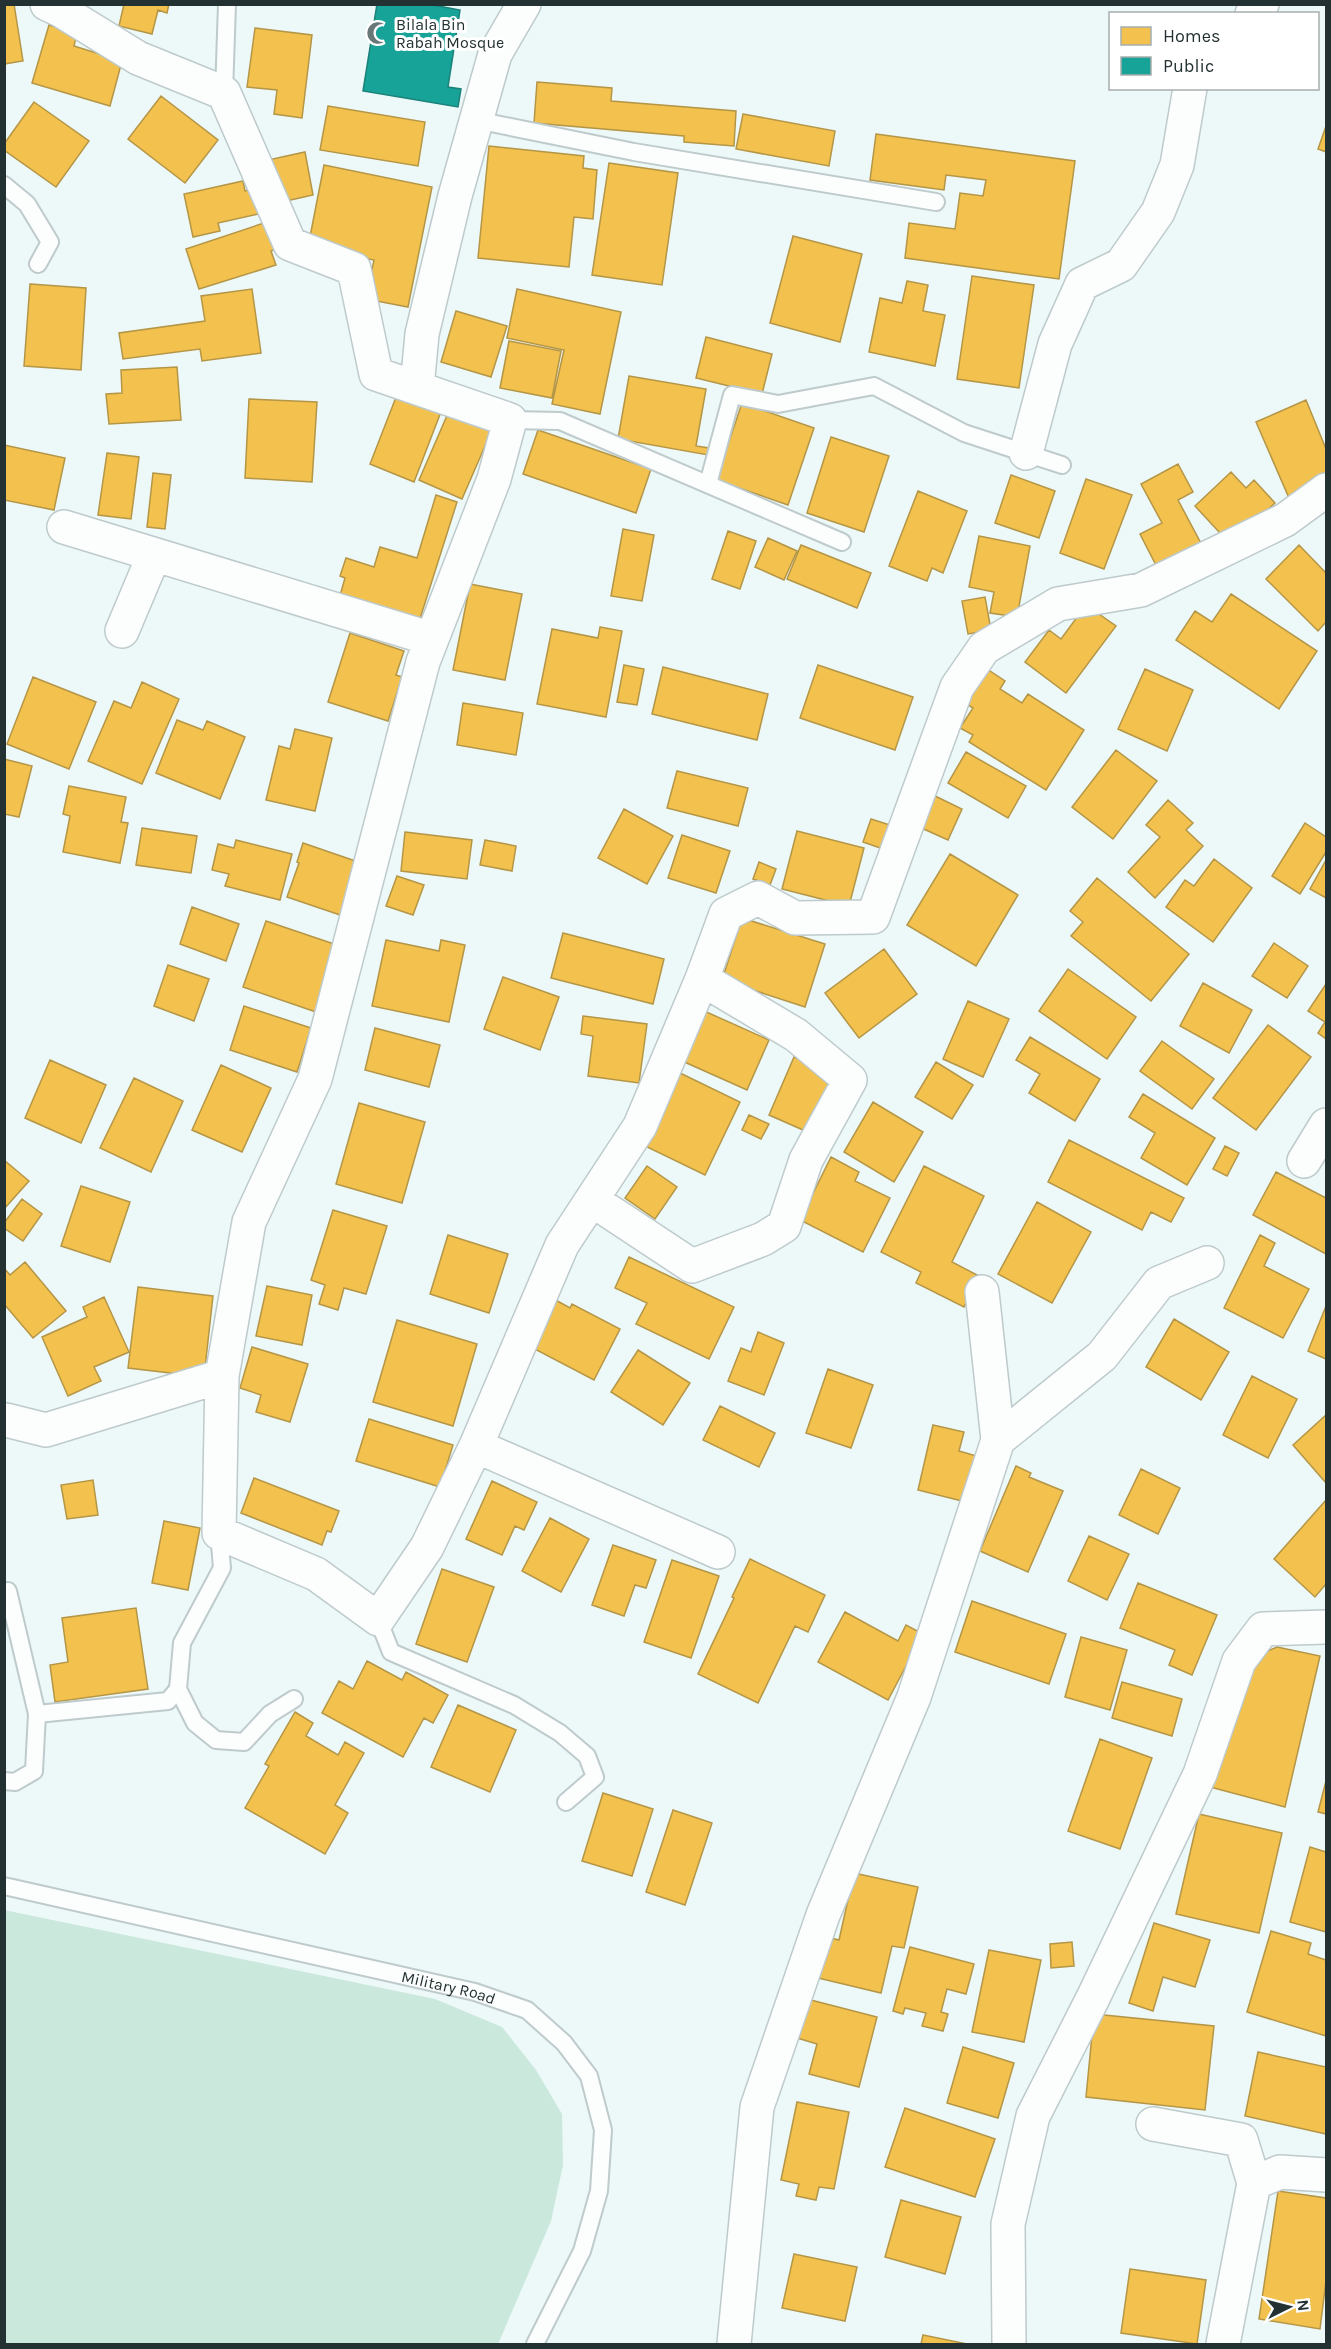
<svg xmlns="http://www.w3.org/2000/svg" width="1331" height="2349" font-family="Karla,sans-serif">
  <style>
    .green { fill: #cae8db }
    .homes { fill: #f2c14e; stroke: #b49646; stroke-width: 1.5 }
    .public { fill: #17a398; stroke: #1b8179; stroke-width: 1.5 }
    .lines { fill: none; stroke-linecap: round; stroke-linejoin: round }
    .service-casing { stroke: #becacb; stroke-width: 20 }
    .minor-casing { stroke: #becacb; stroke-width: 36 }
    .service { stroke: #fcfefe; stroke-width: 16 }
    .minor { stroke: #fcfefe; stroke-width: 33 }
    .labels { text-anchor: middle; stroke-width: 6; stroke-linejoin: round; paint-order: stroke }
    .poi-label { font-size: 16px; fill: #243132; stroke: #fff; text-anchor: start }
    .street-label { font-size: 16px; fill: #243132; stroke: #fff }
  </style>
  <rect width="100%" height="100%" fill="#edf8f9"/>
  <path class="green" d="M4 1910 435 1999 502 2027 536 2070 562 2114 563 2165 551 2221 498 2344H5Z"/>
  <path class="homes" d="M4 4H14L23 61 4 64Z
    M124 4H169L167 13 158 10 152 34 119 26Z
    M49 25 77 33 74 46 122 61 110 106 32 83Z
    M255 28 312 35 302 118 274 114 277 90 247 87Z
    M537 82 612 88 611 101 736 111 734 146 684 142V136L534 123Z
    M161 96 218 140 185 183 128 139Z
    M34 102 89 141 56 187 4 150V144Z
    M328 106 425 122 418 166 320 150Z
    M743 114 835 131 829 166 736 149Z
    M1326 126V152L1318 149Z
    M876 134 1075 161 1059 279 905 258 909 223 955 229 960 193 983 196 986 180 946 175 944 190 870 180Z
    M489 146 584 156 583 168 597 170 593 219 574 217 569 267 478 258Z
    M305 152 313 195 277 203 268 160Z
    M609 163 678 173 662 285 592 275Z
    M324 165 432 187 408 307 366 299 374 260 308 247Z
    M243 181 245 191 262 188 267 212 218 223 220 231 193 237 184 194Z
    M273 220 282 247 271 251 276 265 199 289 186 249Z
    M793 236 862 254 840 342 770 323Z
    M972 276 1034 285 1019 388 957 379Z
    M907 281 928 285 923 311 945 315 935 366 869 352 880 298 902 303Z
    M30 284 86 288 81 370 24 366Z
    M252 289 261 353 202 361 200 349 123 359 119 333 205 321 201 296Z
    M517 289 621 312 600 414 552 404 564 350 507 338Z
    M456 311 507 326 491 377 441 362Z
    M706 337 772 354 762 394 696 378Z
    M509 341 561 351 552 398 500 388Z
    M177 367 181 420 109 424 106 394 122 393 121 370Z
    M629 376 706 389 696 446 709 448 708 455 618 439Z
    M400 387 444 404 414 482 370 464Z
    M249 399 317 402 312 482 245 478Z
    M1306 400 1326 449V482L1289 498 1256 422Z
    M742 403 814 428 788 505 716 480Z
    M449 411 492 430 462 499 419 480Z
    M538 430 651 469 636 513 523 474Z
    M831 437 889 456 864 532 807 513Z
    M4 445 65 458 54 510 4 500Z
    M107 453 139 457 131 519 98 515Z
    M1178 464 1193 492 1178 500 1204 549 1160 573 1140 534 1162 523 1141 484Z
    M1231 472 1246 488 1254 480 1275 503 1231 545 1195 506Z
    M153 473 171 475 165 529 147 527Z
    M1011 475 1055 491 1039 538 995 523Z
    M1086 479 1132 495 1104 569 1060 553Z
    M918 491 967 511 943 573 932 568 927 581 889 566Z
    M436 495 457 502 418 625 339 599 345 578 340 576 346 558 374 567 380 547 417 558Z
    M623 529 654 535 642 601 611 596Z
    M728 531 756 541 740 589 712 579Z
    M979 536 1030 546 1017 617 990 613 994 592 969 587Z
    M768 538 797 551 784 580 755 567Z
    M801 545 871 573 857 608 787 579Z
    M1299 545 1326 573V622L1318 631 1266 579Z
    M470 584 522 594 505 680 453 670Z
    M1231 594 1317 651 1279 709 1176 640 1195 611 1212 622Z
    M985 597 991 630 968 634 962 601Z
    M1086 605 1116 626 1066 693 1025 662 1049 630 1061 639Z
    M600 627 622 631 606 717 537 704 552 629 598 638Z
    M350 633 404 651 396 675 402 677 388 721 328 702Z
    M624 665 644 669 637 705 617 702Z
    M818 665 913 697 895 750 800 718Z
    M981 665 1005 681 1000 689 1022 703 1028 694 1084 730 1046 790 969 742 973 735 960 728 973 708 959 699Z
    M663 667 768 694 757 740 652 714Z
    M1145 669 1193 690 1167 751 1118 729Z
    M33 677 96 702 69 769 7 744Z
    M142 682 179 699 142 784 88 761 114 701 131 708Z
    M463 703 523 713 516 755 457 745Z
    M177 720 203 730 207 721 245 737 220 799 156 773Z
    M295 729 332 738 315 811 266 800 279 746 290 749Z
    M1116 750 1157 781 1113 839 1072 807Z
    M966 752 1026 786 1008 818 948 783Z
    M4 759 32 766 19 817 4 814Z
    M677 771 748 788 738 826 667 808Z
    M69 786 126 797 121 822 128 823 120 863 63 852 70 816 63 814Z
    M931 794 962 809 948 840 917 826Z
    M1168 800 1193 823 1186 830 1203 846 1155 898 1128 872 1160 837 1146 825Z
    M624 809 673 836 647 884 598 858Z
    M871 819 893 826 886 850 863 842Z
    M1305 823 1326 837V852L1300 894 1272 876Z
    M142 828 197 836 191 873 136 865Z
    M797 831 864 848 849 906 782 889Z
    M405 832 472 840 467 879 401 871Z
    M682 835 730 851 716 893 668 878Z
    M236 840 292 854 280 900 225 886 229 874 212 870 218 844 234 848Z
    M485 840 516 846 512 871 480 865Z
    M303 843 367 865 349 918 287 897 299 863 297 862Z
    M950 854 1018 895 976 966 907 925Z
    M1214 859 1252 888 1213 942 1166 907 1185 880 1194 886Z
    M1326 860V898L1310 889Z
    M759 862 776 869 770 885 753 879Z
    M397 876 424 885 413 915 386 906Z
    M1097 878 1189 954 1151 1001 1071 936 1083 922 1070 911Z
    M192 907 239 924 226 961 180 944Z
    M742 918 825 944 805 1007 722 980Z
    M266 921 340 946 316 1012 243 987Z
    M563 933 664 959 653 1004 551 978Z
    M386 940 439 951 441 940 465 945 449 1022 372 1006Z
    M1274 943 1308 966 1287 998 1252 976Z
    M884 949 917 994 859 1038 825 993Z
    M168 965 209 979 194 1021 154 1006Z
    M1068 969 1136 1017 1107 1059 1039 1011Z
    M503 977 559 997 540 1050 484 1029Z
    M1203 983 1252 1010 1229 1053 1180 1026Z
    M1326 984V1039L1318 1033 1325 1022 1308 1011Z
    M968 1001 1009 1019 983 1077 943 1059Z
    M244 1006 311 1028 297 1072 230 1050Z
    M702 1010 769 1040 747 1090 680 1060Z
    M583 1016 647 1024 639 1083 588 1076 593 1036 581 1034Z
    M1268 1025 1311 1057 1256 1130 1213 1098Z
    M375 1028 440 1045 429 1087 365 1070Z
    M1030 1037 1100 1079 1075 1121 1029 1093 1040 1074 1016 1060Z
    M1162 1041 1214 1079 1192 1109 1140 1071Z
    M794 1057 837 1075 812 1134 769 1115Z
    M50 1060 106 1085 81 1143 25 1118Z
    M936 1062 973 1085 952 1119 915 1097Z
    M221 1065 271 1088 242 1152 192 1130Z
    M680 1073 740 1102 705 1175 645 1146Z
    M134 1078 183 1101 151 1172 100 1148Z
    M1143 1094 1215 1138 1187 1185 1141 1158 1155 1133 1129 1117Z
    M873 1102 923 1132 894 1182 844 1152Z
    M359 1103 425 1122 402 1203 336 1184Z
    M749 1115 769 1124 761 1139 742 1130Z
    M1069 1140 1184 1198 1171 1222 1151 1212 1142 1230 1048 1182Z
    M1225 1146 1239 1153 1227 1176 1213 1169Z
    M831 1157 859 1172 855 1181 890 1198 863 1252 800 1220Z
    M4 1160 29 1181 4 1209Z
    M647 1166 677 1187 655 1219 625 1198Z
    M924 1166 984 1196 952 1262 979 1276 964 1307 916 1283 921 1272 881 1252Z
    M1276 1172 1326 1198V1254L1253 1215Z
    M81 1186 130 1202 110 1262 61 1246Z
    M22 1199 42 1214 23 1241 4 1228V1223Z
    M1037 1202 1091 1232 1052 1303 998 1274Z
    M333 1210 387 1226 366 1294 344 1288 338 1310 319 1304 325 1285 311 1280Z
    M448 1235 508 1254 489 1313 430 1294Z
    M1260 1235 1275 1243 1264 1266 1309 1289 1283 1338 1224 1308Z
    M629 1257 734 1307 709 1359 636 1324 647 1303 615 1288Z
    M25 1262 66 1311 33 1338 4 1304V1268L10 1275Z
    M267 1286 312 1295 302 1345 256 1336Z
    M138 1287 213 1296 204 1377 128 1368Z
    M104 1297 129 1352 94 1367 101 1381 68 1396 42 1337 87 1317 83 1307Z
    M552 1298 570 1308 572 1304 620 1329 594 1380 527 1345Z
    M1326 1306V1359L1308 1351Z
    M1174 1319 1229 1352 1201 1400 1146 1367Z
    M397 1320 477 1344 453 1426 373 1402Z
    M758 1332 784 1343 764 1395 728 1381 741 1348 751 1352Z
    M252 1347 308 1364 290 1422 256 1412 261 1395 240 1388Z
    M638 1350 690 1383 663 1425 611 1392Z
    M828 1369 873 1385 851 1448 806 1433Z
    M1252 1376 1297 1399 1268 1458 1223 1435Z
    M720 1406 775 1433 759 1467 703 1440Z
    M1326 1415V1483L1293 1445Z
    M369 1419 453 1445 440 1487 356 1461Z
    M933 1425 964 1432 959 1451 980 1457 970 1503 918 1490Z
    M1016 1466 1031 1473 1029 1477 1063 1491 1028 1572 980 1551Z
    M1141 1469 1180 1488 1158 1534 1119 1515Z
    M254 1478 339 1511 331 1532 327 1531 322 1545 241 1513Z
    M93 1480 98 1515 67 1519 61 1485Z
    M492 1481 537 1502 524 1530 515 1526 502 1555 466 1539Z
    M1326 1500V1584L1315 1597 1274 1559Z
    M550 1518 589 1539 561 1592 522 1571Z
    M164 1521 200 1528 188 1590 152 1583Z
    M1089 1536 1129 1554 1107 1600 1068 1581Z
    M613 1545 656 1560 646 1588 635 1585 624 1616 592 1605Z
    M750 1559 825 1595 808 1632 795 1626 758 1703 698 1674 734 1598 732 1597Z
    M672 1560 719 1576 691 1658 644 1642Z
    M442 1569 494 1587 467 1662 416 1644Z
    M1138 1583 1217 1615 1192 1675 1169 1665 1175 1650 1120 1628Z
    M972 1601 1066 1634 1049 1684 955 1652Z
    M136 1608 148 1689 55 1702 50 1665 68 1662 62 1618Z
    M845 1612 898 1641 906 1625 923 1634 888 1700 818 1662Z
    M1081 1637 1127 1650 1110 1710 1065 1697Z
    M1277 1647 1320 1656 1285 1807 1210 1787 1258 1655Z
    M367 1661 402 1680 406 1672 448 1695 433 1723 424 1718 403 1757 322 1713 339 1681 353 1689Z
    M1122 1682 1182 1699 1172 1736 1112 1718Z
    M458 1705 516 1730 490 1792 431 1767Z
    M295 1712 313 1723 306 1736 338 1755 345 1742 364 1753 335 1805 348 1813 325 1854 245 1808 269 1766 265 1764Z
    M1100 1739 1152 1758 1120 1849 1068 1831Z
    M1326 1781V1814L1318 1812Z
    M603 1793 653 1809 632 1876 582 1861Z
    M673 1810 712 1823 685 1905 646 1892Z
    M1199 1814 1282 1833 1259 1933 1176 1914Z
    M1310 1847 1326 1852V1932L1290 1922Z
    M854 1873 918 1887 904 1948 892 1946 881 1993 818 1978 827 1937 839 1940Z
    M1154 1923 1210 1940 1195 1987 1163 1977 1153 2011 1129 2003Z
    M1271 1931 1311 1943 1308 1954 1326 1960V2036L1247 2012Z
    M1072 1942 1074 1966 1051 1968 1050 1944Z
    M910 1947 974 1964 966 1994 947 1989 941 2012 948 2014 943 2031 922 2026 926 2013 905 2008 903 2014 893 2011Z
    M989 1950 1041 1960 1024 2042 972 2032Z
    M807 1999 877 2017 859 2087 809 2074 817 2044 797 2038Z
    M1094 2014 1214 2026 1205 2110 1086 2097Z
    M963 2047 1014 2063 998 2118 947 2103Z
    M1258 2052 1326 2067V2134L1245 2116Z
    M797 2102 849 2112 834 2189 819 2187 816 2200 796 2196 799 2184 781 2180Z
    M905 2108 995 2139 975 2197 885 2167Z
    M1278 2191 1326 2198V2281L1320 2329 1259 2319Z
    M901 2200 961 2217 945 2274 885 2257Z
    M794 2254 857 2267 845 2321 782 2308Z
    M1130 2269 1206 2280 1197 2344 1121 2333Z
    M923 2335 967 2344H921Z"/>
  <path class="public" d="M377 4H428L460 10 448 87 461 89 458 107 363 91Z"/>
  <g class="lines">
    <g class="service-casing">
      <g id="service">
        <path d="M224 93 227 4"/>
        <path d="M476 120 634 152 936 202"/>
        <path d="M4 185 27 204 50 242 38 264"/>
        <path d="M510 420 560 421 842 542"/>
        <path d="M708 484 732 395 778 404 874 386 964 433 1062 465"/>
        <path d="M219 1533 222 1568 182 1643 178 1689 195 1723 216 1740 244 1742 270 1714 294 1699"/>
        <path d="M378 1619 391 1652 514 1705 560 1733 587 1756 595 1777 566 1802"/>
        <path d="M37 1714 168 1701 178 1689"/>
        <path d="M4 1781 15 1782 34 1771 37 1714 8 1591"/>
        <path id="s1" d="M4 1886 475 1992 527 2010 564 2043 589 2076 603 2130 599 2191 582 2251 535 2344"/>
      </g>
    </g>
    <g class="minor-casing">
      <path id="minor" d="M47 4 60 10 138 58 224 93 290 244 354 269 376 374 510 420 494 479 423 662 315 1079 249 1222 222 1376 219 1533 316 1574 378 1619 427 1547 476 1446 562 1245 640 1126 702 979 726 914 758 898 795 918 873 917 957 687 984 648 1058 604 1141 590 1285 520 1326 490
        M1252 14 1262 4
        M417 388 422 334 455 196 495 54 524 4
        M1026 453 1055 344 1082 284 1121 265 1158 212 1177 165 1190 88
        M64 527 432 639
        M122 631 154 555
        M1304 1161 1326 1125
        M592 1200 692 1266 763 1239 784 1226 806 1160 850 1080 796 1035 702 979
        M6 1420 46 1430 222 1376
        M998 1440 1102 1356 1159 1283 1207 1263
        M476 1446 718 1552
        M1153 2124 1241 2140 1254 2183
        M734 2344 757 2107 823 1915 914 1697 998 1440 982 1292
        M1009 2344 1008 2224 1033 2116 1093 1998 1200 1774 1239 1661 1263 1629 1326 1627
        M1223 2344 1254 2183 1280 2172 1326 2175"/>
    </g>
    <use href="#service" class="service"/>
    <use href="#minor" class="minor"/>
  </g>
  <defs>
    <g id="mosque-bare" transform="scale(1.8)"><path d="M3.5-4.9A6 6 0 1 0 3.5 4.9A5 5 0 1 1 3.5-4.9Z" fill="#6a7778" stroke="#fff" stroke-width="2.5" paint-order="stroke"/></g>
  </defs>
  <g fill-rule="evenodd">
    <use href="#mosque-bare" x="378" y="33"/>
  </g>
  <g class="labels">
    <g class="poi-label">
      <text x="396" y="30">Bilala Bin<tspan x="396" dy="18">Rabah Mosque</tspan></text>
    </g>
    <g class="street-label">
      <text dy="6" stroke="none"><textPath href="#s1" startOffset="456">Military Road</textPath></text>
    </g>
  </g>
  <rect width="1331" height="2349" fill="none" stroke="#243132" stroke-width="12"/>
  <rect x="1109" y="12" width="210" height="78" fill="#ffffff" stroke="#a7adad" stroke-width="1.5"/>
  <rect x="1121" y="27" width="30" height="18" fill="#f2c14e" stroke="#a7adad" stroke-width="1.5"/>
  <text x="1163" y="42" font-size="18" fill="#243132">Homes</text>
  <rect x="1121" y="57" width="30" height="18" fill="#17a398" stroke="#a7adad" stroke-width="1.5"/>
  <text x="1163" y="72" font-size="18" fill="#243132">Public</text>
  <g transform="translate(1289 2307) rotate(84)" stroke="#ffffff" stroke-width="4.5" paint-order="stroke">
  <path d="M0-4.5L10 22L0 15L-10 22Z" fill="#243132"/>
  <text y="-9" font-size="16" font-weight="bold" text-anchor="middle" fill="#243132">N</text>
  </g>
</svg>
